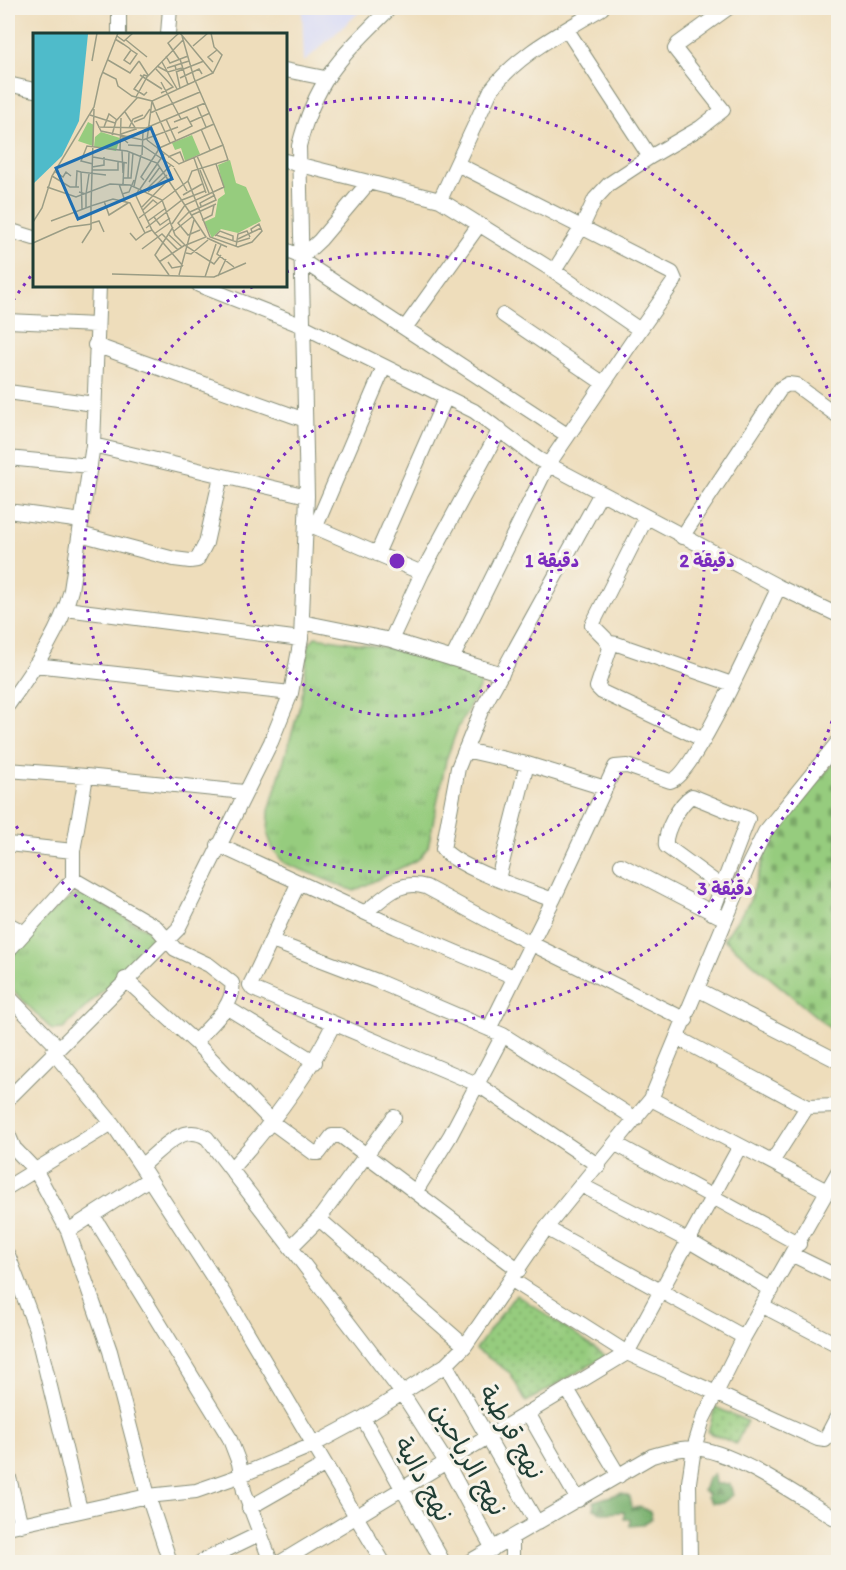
<svg xmlns="http://www.w3.org/2000/svg" width="846" height="1570" font-family="Itim,'Playpen Sans Arabic',sans-serif">
  <style>
    .built { fill: #d4d8f9 }
    .grass { fill: url(#grass-tufts); stroke: #5a8459; stroke-width: 1.5 }
    .forest { fill: url(#forest-firs); stroke: #4c7650; stroke-width: 1.5 }
    .cemetery { fill: url(#cemetery-stones); stroke: #5a8459; stroke-width: 1.5 }
    .park { fill: url(#park-dots); stroke: #5a8459; stroke-width: 1.5 }
    .lines { fill: none; stroke-linecap: round; stroke-linejoin: round }
    .minor-casing { stroke: #868d78; stroke-width: 16 }
    .minor { stroke: #fff; stroke-width: 14 }
    .ring { fill: none; stroke: #7b2cbf; stroke-width: 3; stroke-dasharray: 3 6 }
    .labels { text-anchor: middle; stroke-width: 6; stroke-linejoin: round; paint-order: stroke }
    .street-label { font-size: 26px; fill: #1f3d34; stroke: #f7f3e8 }
    .inset-road { fill: none; stroke: #9b9d85; stroke-width: 1.5 }
    .view { fill: #1f6fb2; fill-opacity: 0.15; stroke: #1f6fb2; stroke-width: 3 }
    .inset-edge { fill: none; stroke: #1f3d34; stroke-width: 3 }
    .centre { fill: #7b2cbf; stroke: #f7f3e8; stroke-width: 3 }
    .ring-label { font-size: 18px; text-anchor: middle; font-weight: bold; fill: #7b2cbf; stroke: #f7f3e8; stroke-width: 6; stroke-linejoin: round; paint-order: stroke }
  </style>
  <defs>
    <pattern id="grass-tufts" width="24" height="20" patternUnits="userSpaceOnUse" patternTransform="scale(1.5)"><rect width="24" height="20" fill="#96cc7e"/><path d="M3 7l-1-3M5 7V3M7 7l1-3M15 17l-1-3M17 17v-4M19 17l1-3" fill="none" stroke="#7aa768"/></pattern>
    <pattern id="forest-firs" width="22" height="20" patternUnits="userSpaceOnUse" patternTransform="scale(1.5)"><rect width="22" height="20" fill="#78b06d"/><path d="M5 1l3.5 6h-7zM16 11l3.5 6h-7z" fill="#62905a"/></pattern>
    <pattern id="cemetery-stones" width="16" height="16" patternUnits="userSpaceOnUse" patternTransform="scale(1.5)"><rect width="16" height="16" fill="#96cc7e"/><path d="M2 7V4a2 2 0 0 1 4 0v3zM10 15v-3a2 2 0 0 1 4 0v3z" fill="#7aa768"/></pattern>
    <pattern id="park-dots" width="8" height="8" patternUnits="userSpaceOnUse" patternTransform="scale(1.5)"><rect width="8" height="8" fill="#96cc7e"/><path d="M2 2h.1M6 6h.1" fill="none" stroke="#7aa768" stroke-width="1.8" stroke-linecap="round"/></pattern>
  </defs>
  <rect width="100%" height="100%" fill="#f7f3e8"/>
  <filter id="ink" filterUnits="userSpaceOnUse"><feTurbulence type="fractalNoise" baseFrequency=".0167" numOctaves="2"/><feDisplacementMap in="SourceGraphic" scale="12" xChannelSelector="R" yChannelSelector="G"/><feConvolveMatrix kernelMatrix="1 2 1 2 8 2 1 2 1" color-interpolation-filters="sRGB"/></filter>
  <filter id="wash" filterUnits="userSpaceOnUse"><feTurbulence type="fractalNoise" baseFrequency=".008" numOctaves="4" result="noise"/><feDisplacementMap in="SourceGraphic" scale="24" xChannelSelector="R" yChannelSelector="G"/><feGaussianBlur stdDeviation="1.35" result="paint"/><feColorMatrix in="noise" values="0 0 0 0 0 0 0 0 0 0 0 0 0 0 0 0 0 1.4 0 .05"/><feComposite in="paint" operator="in"/></filter>
  <g filter="url(#wash)">
    <rect width="100%" height="100%" fill="#edb"/>
    <path class="built" d="M302 8H364L304 62Z"/>
    <path class="grass" d="M315 637 389 648 478 674 481 684 457 730 446 760 428 847 419 859 354 891 284 863 273 849 268 835 269 811 301 702 309 644Z
      M77 895 88 896 151 932 153 937 150 945 63 1029 52 1030 8 985C8 978 6 968 9 962 21 941 55 904 77 895Z"/>
    <path class="forest" d="M714 1474 715 1484H730L733 1495 722 1503H712L707 1497 708 1494 703 1491 707 1479Z
      M621 1493 630 1497 632 1508 641 1507 650 1512 652 1519 641 1525 630 1526V1519H624V1512L602 1513 594 1509V1501Z"/>
    <path class="cemetery" d="M838 757V1035L724 939 749 903 768 844Z"/>
    <path class="park" d="M516 1294 606 1356 526 1402 510 1373 476 1349Z
      M715 1407 747 1421 736 1444 708 1432Z"/>
  </g>
  <g filter="url(#ink)">
    <g class="lines">
      <g class="minor-casing">
        <path id="minor" d="M119 8V34
          M168 34 170 8
          M285 70 325 78
          M8 84 34 90
          M650 157 700 128 723 110 675 49 678 44 728 8
          M285 161 440 200 554 271 640 330 548 465 452 659
          M457 164 672 273 675 280 640 330
          M440 200 491 90C519 53 563 32 602 8
          M8 230 34 238
          M285 250 302 257 320 240 369 182
          M301 260 567 435
          M554 271 582 227 595 199 609 184 650 157 567 30
          M199 285 303 326 474 411 538 459 779 587 838 615
          M503 315 603 383
          M8 321 96 325
          M405 328 479 225
          M95 345 305 420
          M8 392 94 404
          M93 445 307 496
          M8 458 90 466
          M8 511 82 521
          M646 518 592 625 605 638 610 648 597 687 602 692 704 740
          M308 524 422 573
          M316 526 384 367
          M80 534 174 559 190 561 197 560 206 543 221 476
          M682 537 781 388 788 384 796 385 838 416
          M377 554 446 397
          M66 609 301 639
          M302 622 391 640 502 674
          M391 640 422 573 500 429
          M610 643 617 644 732 684
          M35 665 291 693
          M8 705C33 669 60 633 71 590L93 445 99 285
          M465 750 527 764 605 788
          M8 770 86 776 244 792
          M86 776 73 851V879L156 927 175 949 209 965 232 983C236 1005 209 1026 195 1042
          M8 844 73 851
          M218 845 396 927 514 977
          M621 865 719 916
          M498 879 527 764
          M299 882 253 979 250 985 253 989 477 1084 599 1166
          M553 900C527 890 460 869 443 849L458 768 481 711 601 493
          M367 911C386 896 400 879 426 887L530 943 686 1020
          M712 913 722 887 666 846C664 832 680 803 692 796L748 819 722 887
          M8 924 23 932
          M272 941 377 981 503 1035 636 1119
          M8 951 73 879
          M125 979 195 1042 273 1123 314 1153H319L332 1136H341L519 1270
          M699 990 838 1061
          M8 996 58 1047
          M226 1007 315 1062
          M489 1029 553 900 615 767 627 766 670 781C694 778 764 616 779 587
          M678 1038 807 1107
          M53 1052 112 1123 141 1166 233 1308 383 1562
          M8 1099 178 929 271 742 291 693 301 639 307 496 299 146C316 78 343 55 390 8
          M651 1099 827 1191
          M8 1134 14 1148 36 1171 68 1231 110 1351 148 1496 170 1562
          M616 1144 799 1244
          M772 1162 807 1107 838 1106
          M141 1166C160 1151 183 1121 207 1138L402 1393 446 1462 493 1549
          M231 1169C272 1124 306 1079 333 1025
          M581 1185 689 1241 772 1290
          M8 1187 112 1123
          M416 1191 450 1136 503 1035
          M94 1217 229 1437 239 1463 244 1491 271 1562
          M319 1219 465 1346
          M546 1228 744 1337
          M68 1231 149 1179
          M291 1247 319 1219 394 1117
          M8 1255 36 1329 80 1510
          M793 1255 838 1277
          M512 1280 627 1353 818 1439 825 1440 838 1415
          M763 1306 838 1345
          M446 1365 537 1523
          M567 1389 619 1476
          M528 1413 578 1500
          M363 1418 443 1562
          M8 1474 21 1525
          M249 1508 324 1465
          M8 1527 148 1496 196 1491 239 1476 313 1445 363 1418 446 1365 465 1346 546 1228 651 1099 749 864 765 832 838 742
          M512 1538V1562
          M201 1562 261 1533
          M281 1562 627 1353 740 1146
          M469 1562 652 1456C666 1452 679 1448 693 1448 734 1450 802 1499 838 1520
          M690 1562 689 1482 694 1448 703 1419 744 1337 838 1172"/>
      </g>
      <use href="#minor" class="minor"/>
    </g>
  </g>
  <g class="ring">
    <circle cx="397" cy="561" r="155"/>
    <path d="M286 272A310 310 0 1 1 254 286"/>
    <path d="M838 704A464 464 0 0 1 8 814M8 308A464 464 0 0 1 34 272M289 110A464 464 0 0 1 838 418"/>
  </g>
  <g class="labels">
    <g class="street-label">
      <text transform="translate(512 1432) rotate(60)" y="9">نهج قرطبة</text>
      <text transform="translate(469 1459) rotate(60)" y="9">نهج الرياحين</text>
      <text transform="translate(424 1479) rotate(61)" y="9">نهج دالية</text>
    </g>
  </g>
  <g transform="translate(33 33)">
    <rect width="254" height="254" fill="#edb"/>
    <path d="M197 127 203 150 213 154 228 188 205 200 188 196 179 205 171 189 182 184 185 166 192 161 185 132Z" fill="#96cc7e"/>
    <path d="M68 99 87 105 83 118 61 114 62 104Z" fill="#96cc7e"/>
    <path d="M55 89 61 92 60 113 45 108ZM159 102 167 121 152 128 148 115 142 117 139 110Z" fill="#96cc7e"/>
    <path d="M0 0 55 1 46 88 29 123 0 151Z" fill="#4fbbca"/>
    <path class="inset-road" d="M146 0 135 10 146 26M178 0 181 14 189 22 180 40M84 3 91 8 100 0M82 6 90 11 96 15 98 17 104 21 97 31 91 27 98 17M93 7 114 24M160 13 175 0M133 23 137 30 155 23M147 26 155 52M75 27 97 40 106 28M59 28 64 0M129 29 144 56M180 29 175 24 184 17M142 32 147 55M124 33 135 39 149 35M134 35 156 28M123 36 140 54 128 60M69 39 83 46 85 53 99 63 119 68 123 78M143 39 171 28M107 42 129 56M114 44 150 7M147 45 166 36 169 41M128 49 148 86M114 59 111 62 101 56 111 42 114 43M103 64 115 42 106 28M164 73 173 94M61 76 58 173 80 166 97 170 112 200 119 197M123 79 137 110M117 80 167 59M57 82 82 90M133 86 143 108M63 88 68 98 110 107 145 94M101 89 111 85 117 76M141 89 154 84 159 93 145 100M157 89 177 80M65 94 113 95 172 70M71 94 76 81 84 87M96 95 100 86 110 82M168 96 177 117M88 101 103 96 92 79M79 102 83 88 104 65M114 107 146 131 190 112 161 45 149 3M114 107 119 68 180 40 147 0M95 110 89 105 110 99 109 122M95 112 110 113 141 134M190 112 195 127 159 138 155 148 177 204 205 214 219 209 229 198 226 191 218 196 219 199M124 116 181 91M87 117 88 85M89 118 90 140M164 123 180 159M60 124 94 130M135 124 147 119 151 129M161 125 173 160M60 131 48 128 54 113 94 118 124 130 173 204 153 212M59 134 71 132V124M141 135 154 158M59 137H85V129M167 137 176 160M21 138 30 144 33 139 38 143M19 143 37 154H46M90 145H98L100 120M95 145 96 119M111 147 108 144 126 116M116 149 127 134M86 151 92 168M90 151 91 130M101 153 108 122M14 154 43 164 77 151 97 152 129 167 142 202 153 213 181 231 188 222M43 154 44 138 48 139M106 156 103 163 119 197 150 233M107 156 131 121M112 158 138 132M46 159 53 161V175M115 159 134 142M53 161 56 141M89 161 96 159 101 147M150 162 169 151M71 168 76 182 95 170M168 173 167 170 182 162M109 174 136 146M49 176 48 139 73 142M110 177 120 167 125 171M157 178 145 190 155 202 167 197M157 179 183 167 180 160M159 182 183 171M121 184 127 192 137 185M106 185 155 148M169 187 179 182 181 172M18 188 58 173V196L49 210M115 188 133 175M0 189 9 175 19 143 61 74 67 46 85 0M59 190 66 188 71 199M139 191 152 172 191 154 183 131M113 195 149 167 172 158M141 198 160 183M97 200 103 207 112 200M121 201 138 189M135 201 149 214M183 202 204 209 217 205M182 203 187 198 200 203V208M174 205 194 214M205 206 228 195M0 210 36 194 59 191M188 212 184 221 201 234M203 214 205 201 214 198 217 204M109 216 129 201 145 217M153 220 158 221 175 207M126 229 152 212M135 229 139 235 150 233M79 241 181 244 213 230M136 242 122 222 140 194M146 242 161 187M185 243 193 226M172 244 183 211"/>
    <path class="view" d="M118 95 139 146 45 186 23 135Z"/>
    <rect width="254" height="254" class="inset-edge"/>
  </g>
  <circle cx="397" cy="561" r="9" class="centre"/>
  <g class="ring-label">
    <text x="552" y="567">1 دقيقة</text>
    <text x="707" y="567">2 دقيقة</text>
    <text x="725" y="895">3 دقيقة</text>
  </g>
  <rect width="846" height="1570" fill="none" stroke="#f7f3e8" stroke-width="30"/>
</svg>
